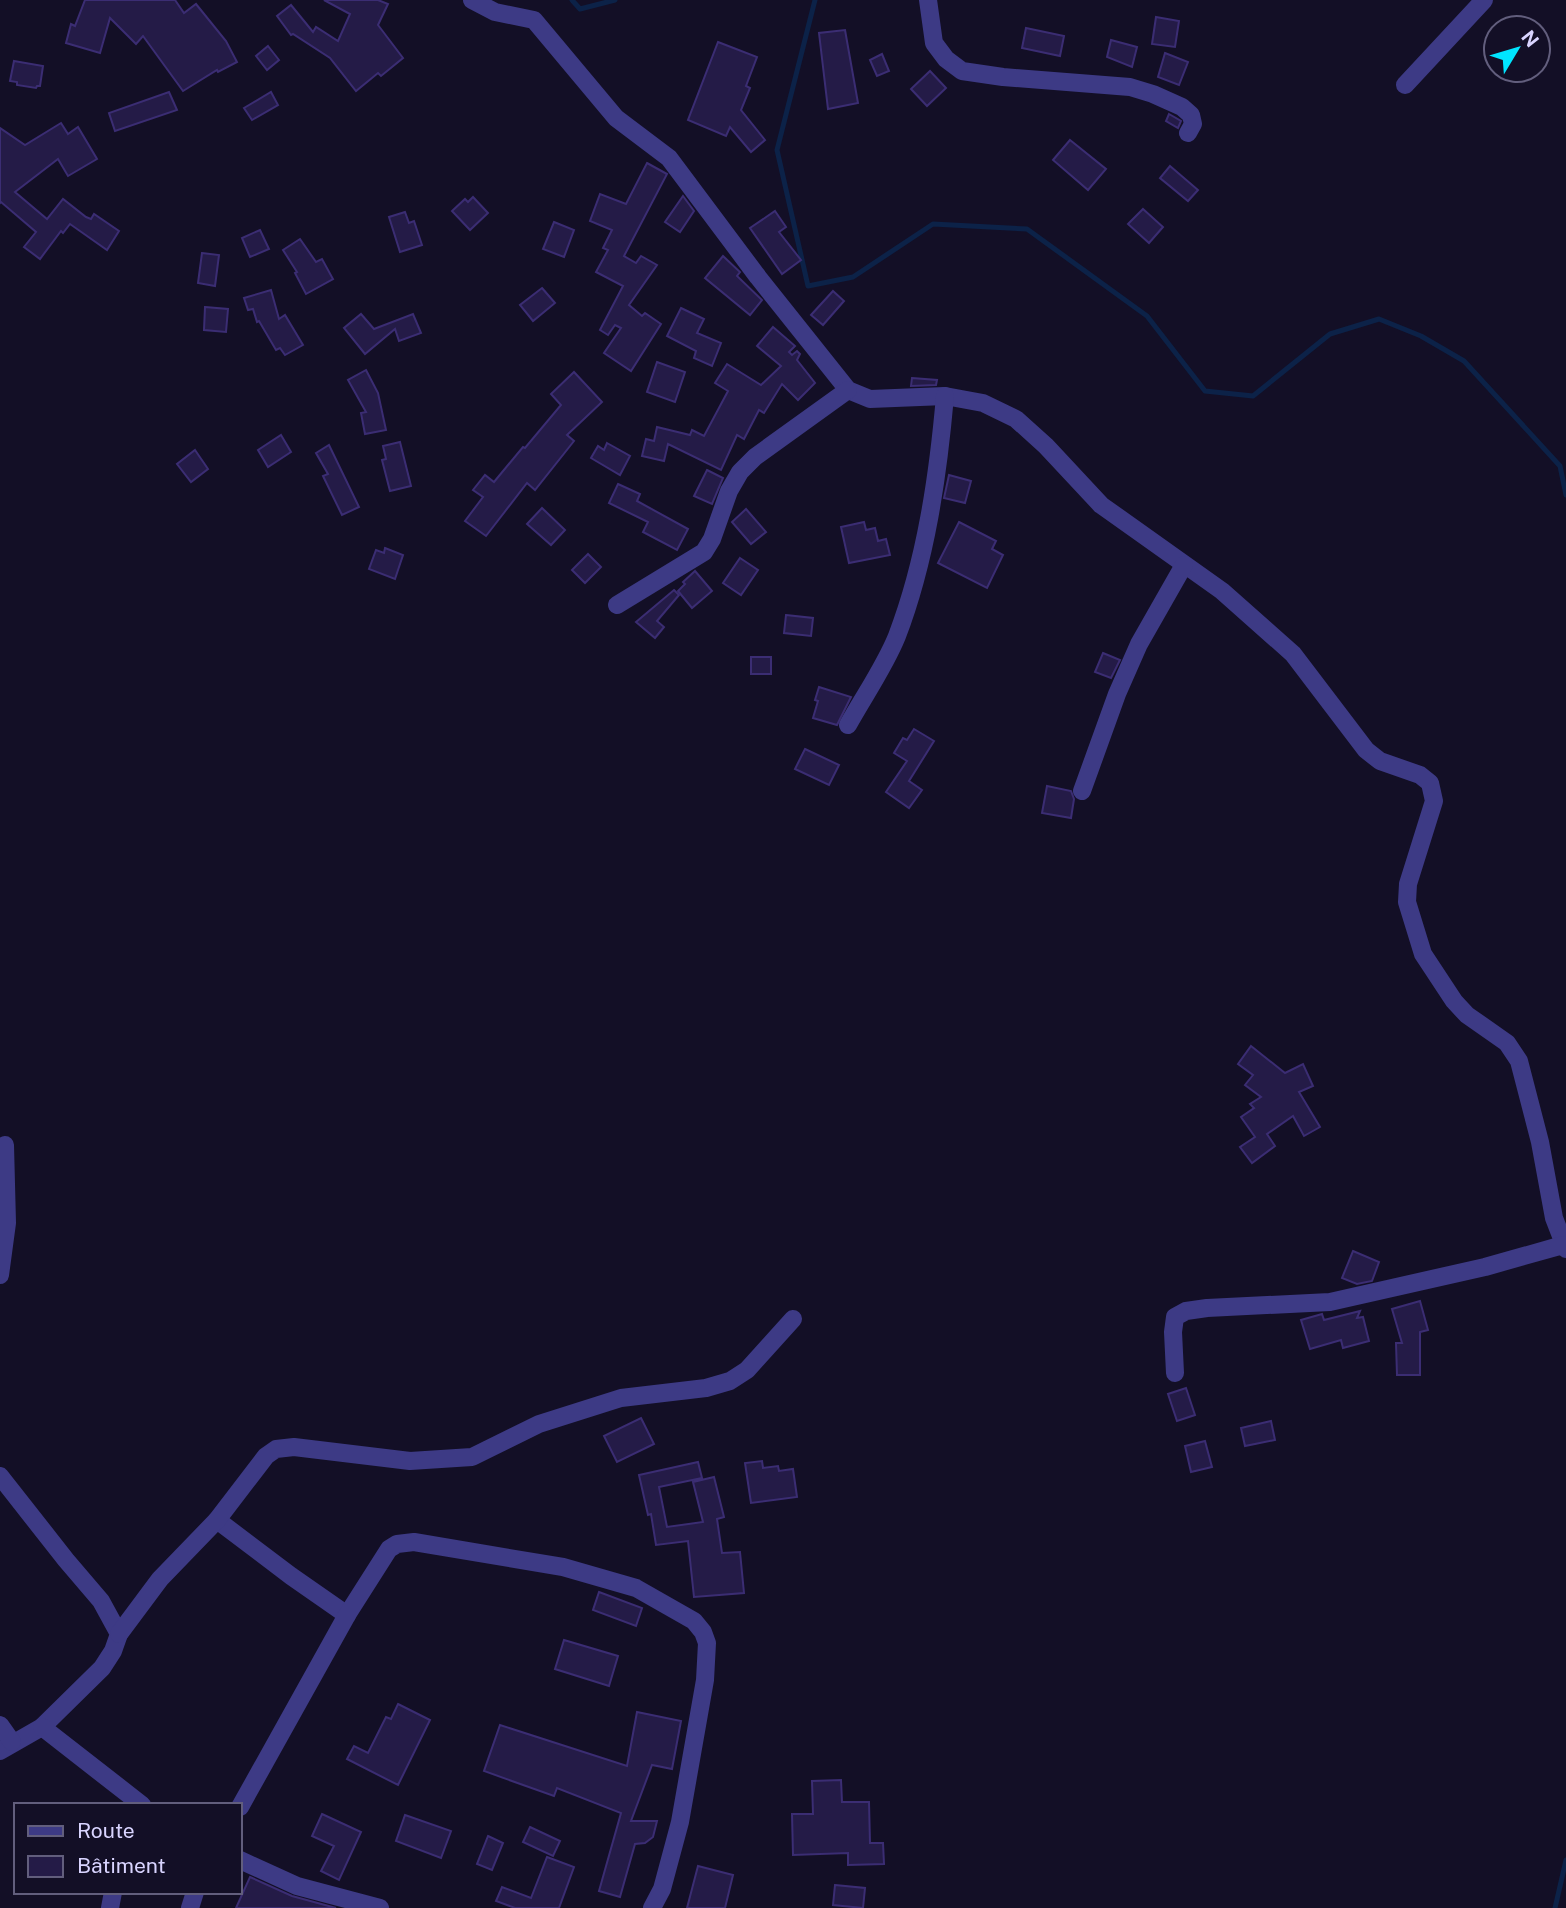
<svg xmlns="http://www.w3.org/2000/svg" width="1566" height="1908" viewBox="0 0 1566 1908" font-family="'Public Sans',sans-serif">
<style>
.lines{fill:none;stroke-linecap:round;stroke-linejoin:round}
.stream{stroke:#0c2248;stroke-width:5}
.building{fill:#241b47;stroke:#3b2d73;stroke-width:2}
.minor{stroke:#3d3a85;stroke-width:18}
</style>
<rect width="100%" height="100%" fill="#130f26"/>
<g class="lines">
<g class="stream">
<polyline points="572,0 580,9 615,0"/>
<polyline points="815,0 777,150 808,286 853,277 933,224 1027,229 1147,316 1205,391 1253,396 1330,334 1379,319 1421,336 1464,361 1560,466 1566,495"/>
<polyline points="1555,1908 1566,1860"/>
</g>
</g>
<g class="building">
<polygon points="85,0 175,0 184,13 196,4 226,41 237,62 218,72 217,70 183,91 143,36 136,44 110,18 100,53 66,43 71,24 75,26"/>
<polygon points="324,0 378,0 388,4 378,25 403,58 381,76 378,73 356,91 330,58 293,34 291,35 277,16 291,5 313,32 316,27 338,41 350,14"/>
<polygon points="1156,17 1179,21 1175,47 1152,44"/>
<polygon points="1026,28 1064,36 1060,56 1022,48"/>
<polygon points="845,30 858,103 828,109 819,33"/>
<polygon points="1111,40 1137,47 1132,67 1107,57"/>
<polygon points="718,42 757,57 746,86 750,88 741,110 765,140 751,152 730,127 726,136 688,120"/>
<polygon points="268,46 279,60 267,70 256,56"/>
<polygon points="1165,53 1188,62 1179,85 1158,77"/>
<polygon points="882,54 889,71 877,76 870,60"/>
<polygon points="14,61 43,66 40,86 37,86 36,88 17,85 17,82 10,81"/>
<polygon points="930,71 946,88 927,106 911,89"/>
<polygon points="169,92 177,110 115,131 109,113"/>
<polygon points="271,92 278,105 252,120 244,108"/>
<polygon points="1169,114 1181,121 1178,128 1166,121"/>
<polygon points="61,123 68,134 78,127 97,159 68,176 58,159 15,192 47,219 63,199 86,217 91,219 94,214 119,231 107,250 70,224 63,233 61,231 40,259 24,247 36,232 1,202 0,203 0,128 25,145"/>
<polygon points="1070,140 1106,169 1088,190 1053,160"/>
<polygon points="647,163 667,174 624,256 636,263 641,256 657,265 629,305 642,316 645,313 661,324 631,371 604,353 621,328 615,325 608,335 600,330 623,286 596,272 608,250 603,248 612,230 590,221 600,194 626,204"/>
<polygon points="1170,166 1198,190 1188,201 1160,178"/>
<polygon points="683,196 694,211 680,232 665,222"/>
<polygon points="473,197 488,213 470,230 452,211 465,199 468,202"/>
<polygon points="1143,209 1163,227 1149,243 1128,224"/>
<polygon points="775,211 786,227 779,232 801,260 782,274 750,228"/>
<polygon points="405,212 409,223 414,221 422,245 400,252 389,217"/>
<polygon points="554,222 574,230 564,257 543,249"/>
<polygon points="260,230 269,249 250,257 242,238"/>
<polygon points="300,239 316,262 322,259 333,279 306,294 295,273 297,272 283,250"/>
<polygon points="202,253 219,255 215,286 198,283"/>
<polygon points="723,256 740,272 737,276 762,300 750,315 705,278"/>
<polygon points="542,288 555,303 533,321 520,305"/>
<polygon points="271,290 279,319 285,315 303,345 285,355 280,348 276,350 259,321 257,322 253,309 248,310 244,298"/>
<polygon points="833,291 844,301 823,325 811,315"/>
<polygon points="205,307 228,309 226,332 204,330"/>
<polygon points="681,308 704,319 697,333 721,343 712,366 694,358 696,351 667,336"/>
<polygon points="361,314 374,329 413,314 421,333 399,341 395,329 365,354 344,328"/>
<polygon points="773,327 795,346 789,352 792,355 797,351 800,354 797,360 815,383 798,400 782,384 764,413 759,410 744,439 737,435 721,470 668,444 664,461 642,456 646,439 654,441 657,427 690,435 692,430 704,436 728,391 715,383 727,364 761,385 781,366 757,346"/>
<polygon points="657,362 685,372 675,402 647,392"/>
<polygon points="366,370 378,393 386,430 365,434 361,413 366,412 348,380"/>
<polygon points="574,372 602,402 567,435 574,441 535,490 527,483 486,536 465,521 483,497 473,490 485,475 494,482 523,447 525,448 561,405 551,394"/>
<polygon points="912,378 937,380 936,385 911,386"/>
<polygon points="281,435 291,452 268,467 258,450"/>
<polygon points="400,442 411,486 390,491 382,460 386,459 383,446"/>
<polygon points="607,443 630,456 620,475 591,458 598,446 604,450"/>
<polygon points="329,445 359,507 342,515 323,476 328,474 316,453"/>
<polygon points="195,450 208,469 191,482 177,464"/>
<polygon points="707,470 723,478 712,504 694,496"/>
<polygon points="949,475 971,481 965,503 944,498"/>
<polygon points="618,484 640,494 637,501 688,529 677,550 643,532 648,522 609,503"/>
<polygon points="542,508 565,530 551,545 527,524"/>
<polygon points="746,509 766,532 751,544 732,522"/>
<polygon points="864,522 866,530 875,528 878,541 886,539 890,555 849,563 841,527"/>
<polygon points="959,522 996,541 992,549 1003,555 987,588 938,563"/>
<polygon points="385,548 403,555 395,579 369,569 376,550 384,553"/>
<polygon points="588,554 601,567 585,583 572,570"/>
<polygon points="740,558 758,570 741,595 723,583"/>
<polygon points="695,571 712,591 692,608 678,591 685,584 683,582"/>
<polygon points="674,590 679,595 657,621 664,627 655,638 636,622"/>
<polygon points="786,615 813,618 811,636 784,633"/>
<polygon points="1103,653 1120,660 1111,678 1095,672"/>
<rect x="751" y="657" width="20" height="17"/>
<polygon points="819,687 851,697 837,725 813,718 818,701 815,700"/>
<polygon points="914,729 934,741 909,781 922,790 909,808 886,792 907,761 894,753 903,738 907,740"/>
<polygon points="805,749 839,765 829,785 795,769"/>
<polygon points="1047,786 1071,791 1074,799 1071,818 1042,813"/>
<polygon points="1251,1046 1285,1073 1303,1064 1313,1086 1299,1092 1320,1127 1304,1136 1293,1116 1267,1134 1275,1146 1252,1163 1240,1147 1255,1137 1241,1117 1254,1108 1250,1104 1261,1097 1245,1085 1253,1075 1238,1064"/>
<polygon points="1353,1251 1379,1262 1372,1281 1357,1284 1342,1278"/>
<polygon points="1420,1301 1428,1330 1420,1332 1420,1375 1397,1375 1396,1343 1402,1343 1392,1309"/>
<polygon points="1360,1311 1357,1318 1363,1317 1369,1341 1343,1348 1341,1340 1310,1349 1301,1320 1322,1314 1324,1320"/>
<polygon points="1186,1388 1195,1415 1177,1421 1168,1394"/>
<polygon points="641,1418 654,1444 617,1462 604,1436"/>
<polygon points="1271,1421 1275,1440 1245,1446 1241,1428"/>
<polygon points="1205,1441 1212,1467 1191,1472 1185,1446"/>
<polygon points="762,1461 763,1468 778,1466 779,1471 793,1469 797,1497 751,1503 745,1463"/>
<polygon points="698,1462 702,1478 659,1487 667,1527 703,1522 693,1482 714,1477 724,1517 717,1519 722,1553 740,1552 744,1593 694,1597 688,1541 656,1545 651,1514 648,1515 639,1475"/>
<polygon points="599,1592 642,1608 636,1626 593,1610"/>
<polygon points="564,1640 618,1656 609,1686 555,1669"/>
<polygon points="398,1704 430,1720 398,1785 347,1759 354,1746 368,1753 386,1717 391,1719"/>
<polygon points="637,1712 681,1721 672,1769 652,1765 631,1821 657,1821 653,1837 645,1843 635,1844 620,1897 599,1891 621,1813 557,1788 554,1796 484,1771 500,1725 627,1766"/>
<polygon points="841,1780 842,1802 869,1802 870,1843 883,1843 884,1864 848,1865 848,1853 793,1855 792,1814 813,1814 812,1781"/>
<polygon points="322,1814 361,1832 339,1880 321,1871 334,1846 312,1836"/>
<polygon points="405,1815 451,1831 441,1858 396,1841"/>
<polygon points="530,1827 560,1841 553,1856 523,1842"/>
<polygon points="488,1836 503,1843 492,1870 477,1864"/>
<polygon points="547,1857 574,1867 559,1908 515,1908 496,1901 502,1887 531,1898"/>
<polygon points="698,1866 733,1875 725,1908 687,1908"/>
<polygon points="250,1877 292,1896 336,1908 236,1908"/>
<polygon points="835,1885 865,1888 863,1908 833,1905"/>
</g>
<g class="lines">
<g class="minor">
<polyline points="472,0 495,12 534,20 616,118 669,158 758,277 848,390 870,399 945,396 983,403 1016,419 1046,446 1101,505 1222,591 1293,654 1366,750 1380,761 1420,775 1430,783 1434,801 1408,884 1407,902 1423,954 1454,1001 1467,1015 1507,1043 1519,1061 1540,1142 1554,1218 1566,1249"/>
<polyline points="928,0 934,43 946,59 962,71 1003,77 1130,87 1153,94 1182,107 1191,115 1193,124 1188,133"/>
<polyline points="1405,85 1484,0"/>
<polyline points="617,605 704,552 712,539 729,491 740,472 755,457 848,390"/>
<path d="M848,725C864,696 885,666 897,636C926,560 938,476 945,396"/>
<polyline points="1082,791 1117,694 1139,644 1184,565"/>
<polyline points="0,1275 7,1223 5,1145"/>
<polyline points="1175,1373 1173,1332 1175,1317 1186,1311 1207,1308 1330,1302 1485,1267 1563,1245"/>
<polyline points="0,1476 66,1560 101,1601 119,1634 113,1651 102,1668 42,1727 0,1751"/>
<polyline points="217,1520 291,1576 347,1615"/>
<polyline points="119,1634 160,1579 217,1520 266,1456 276,1449 294,1447 410,1461 472,1457 539,1424 621,1398 706,1388 730,1381 747,1370 793,1319"/>
<polyline points="0,1725 12,1742"/>
<polyline points="42,1727 142,1805"/>
<polyline points="240,1807 347,1615 389,1549 397,1544 414,1542 563,1567 636,1588 694,1621 703,1632 707,1643 705,1680 680,1822 662,1889 652,1908"/>
<polyline points="240,1860 297,1886 380,1908"/>
<polyline points="110,1908 113,1892"/>
<polyline points="190,1908 195,1892"/>
</g>
</g>
<rect x="14" y="1803" width="228" height="91" fill="#130f26" stroke="#625e7d" stroke-width="2"/>
<rect x="28" y="1826" width="35" height="10" fill="#3d3a85" stroke="#625e7d" stroke-width="2"/>
<text x="77" y="1838" font-size="21" fill="#d9d4ff">Route</text>
<rect x="28" y="1856" width="35" height="21" fill="#241b47" stroke="#625e7d" stroke-width="2"/>
<text x="77" y="1873" font-size="21" fill="#d9d4ff">Bâtiment</text>
<g transform="translate(1517 49) rotate(52)"><circle r="33" fill="#130f26" stroke="#625e7d" stroke-width="2"/>
<path d="M0-5L12 26L0 18L-12 26Z" fill="#00e5ff"/>
<text y="-10" font-size="19" font-weight="bold" text-anchor="middle" fill="#d9d4ff">N</text>
</g>
</svg>
